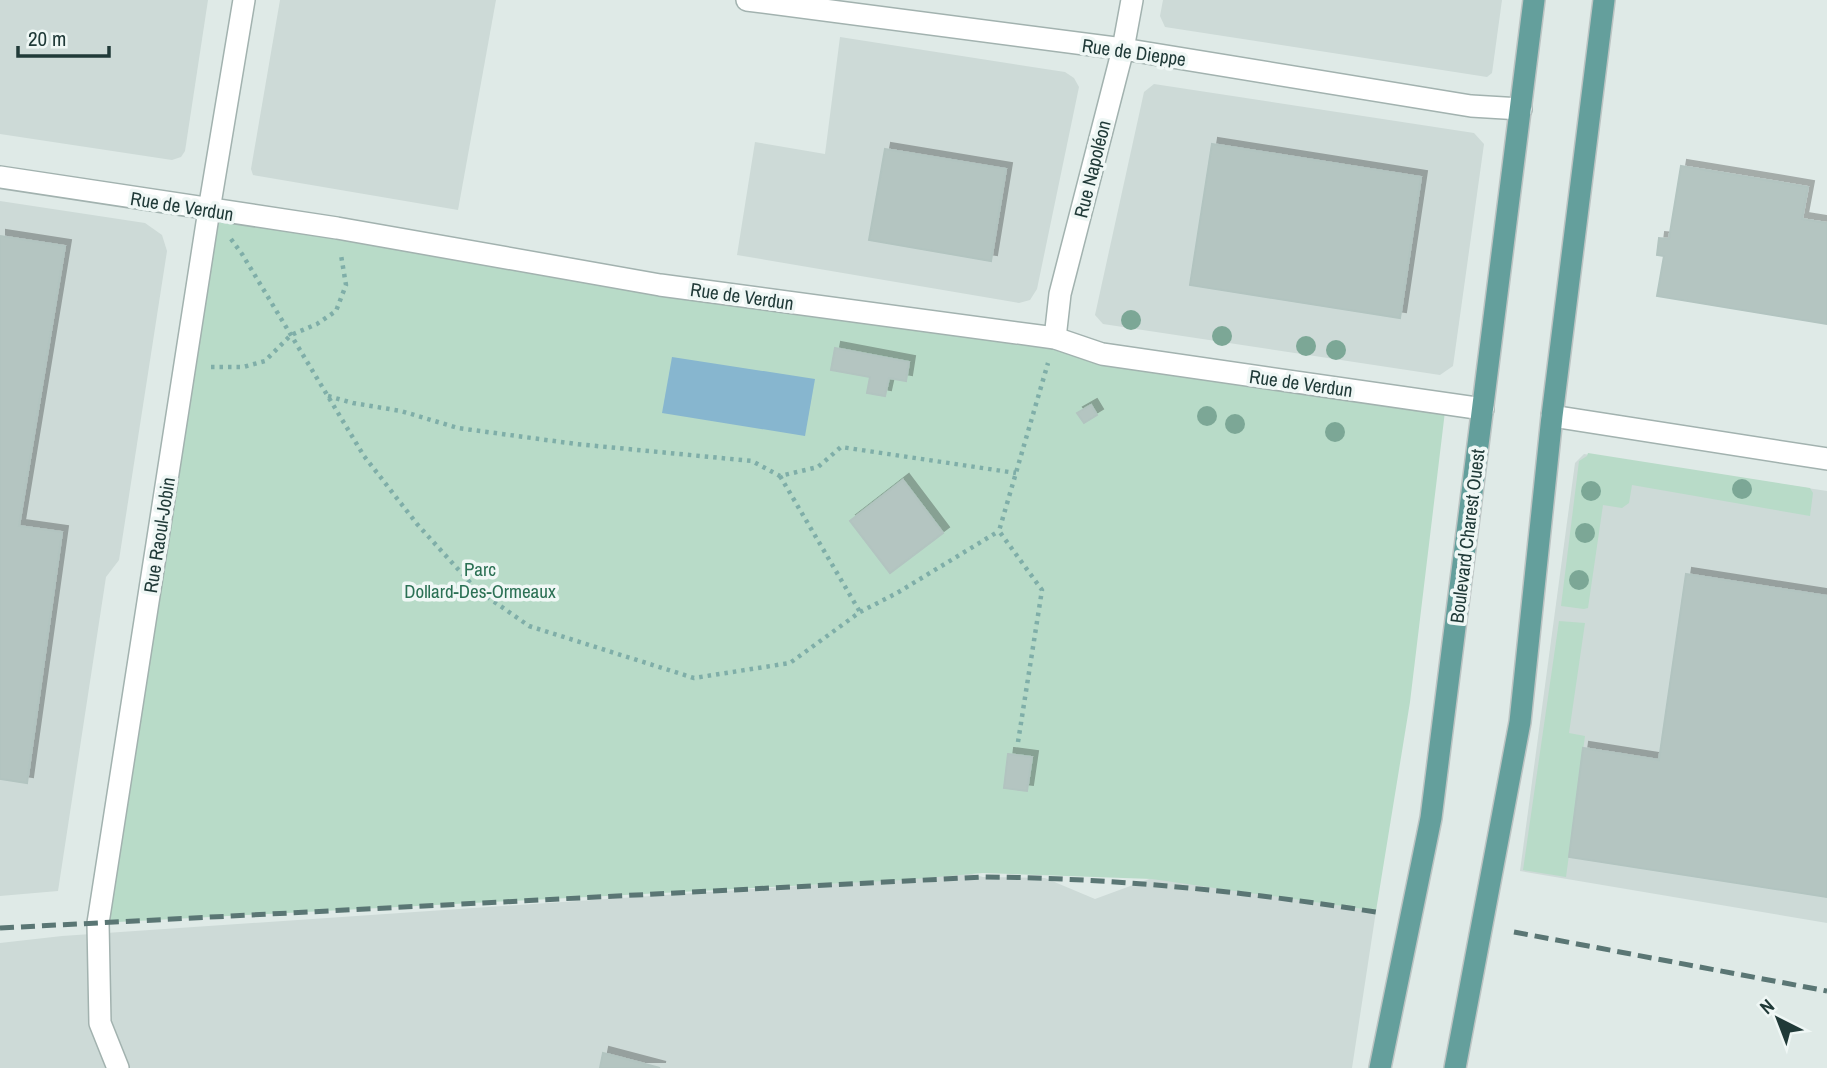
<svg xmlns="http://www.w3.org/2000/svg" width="1827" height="1068" viewBox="0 0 1827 1068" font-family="'Archivo Narrow',sans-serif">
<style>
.built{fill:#cddad7}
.green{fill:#b8dbc8}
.water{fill:#87b6cf}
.building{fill:#b4c5c1;stroke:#b2c4c0;stroke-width:2;filter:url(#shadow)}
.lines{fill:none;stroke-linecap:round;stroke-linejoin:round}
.minor-casing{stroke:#a2b2af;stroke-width:24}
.major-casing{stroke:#bcc4c3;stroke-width:24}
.path{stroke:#7faea8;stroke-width:4.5;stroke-dasharray:3.5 5;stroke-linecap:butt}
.minor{stroke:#fff;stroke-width:21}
.major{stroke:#649f9c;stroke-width:21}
.rail{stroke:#5a7674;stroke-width:5;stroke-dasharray:14 7;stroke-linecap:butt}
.tree{fill:#7ca796}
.labels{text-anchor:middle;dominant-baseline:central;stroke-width:7;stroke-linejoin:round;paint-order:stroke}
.street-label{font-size:19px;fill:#203a38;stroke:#eff7f5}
.park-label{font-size:19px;fill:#2b7054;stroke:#eff7f5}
</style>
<defs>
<filter id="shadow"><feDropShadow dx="6" dy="-6" stdDeviation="0" flood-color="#0004"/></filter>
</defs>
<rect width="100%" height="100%" fill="#dfeae7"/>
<g class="built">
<polygon points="0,0 208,0 185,151 181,157 172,160 0,134"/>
<polygon points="280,0 496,0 458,210 253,175 251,169"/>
<polygon points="1163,0 1502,0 1492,73 1487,77 1165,27 1160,16"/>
<polygon points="840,37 1065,72 1074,78 1079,87 1037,289 1030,300 1019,303 737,255 755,142 825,154"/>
<polygon points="1154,84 1474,133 1484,144 1453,366 1440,375 1103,324 1095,315 1144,92"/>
<polygon points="0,201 145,223 162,235 167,251 119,560 106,577 58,891 0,896"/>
<polygon points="1584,454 1827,491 1827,923 1520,871 1575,463"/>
<polygon points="940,865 983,877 1045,878 1095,899 1152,878 1376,911 1352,1068 0,1068 0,943 62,936 902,879"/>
</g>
<g class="green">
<polygon points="209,210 1446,403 1410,702 1376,911 1152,879 983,873 903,880 99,923"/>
<polygon points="1588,453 1810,488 1813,493 1810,516 1632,485 1629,503 1622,508 1603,505 1588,608 1584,609 1561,606 1579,461 1587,456"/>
<polygon points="1559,621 1585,623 1569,733 1585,736 1566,877 1523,870"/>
</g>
<polygon class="water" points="672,357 815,379 805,436 662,413"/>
<g class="building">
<polygon points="1212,144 1421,177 1400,318 1190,285"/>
<polygon points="885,149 1006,169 991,261 869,240"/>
<polygon points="1681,166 1808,187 1802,219 1827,223 1827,324 1657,296 1664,256 1657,255 1659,238 1669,239"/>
<polygon points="0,236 65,246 19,526 62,532 27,783 0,779"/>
<polygon points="835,348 909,362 906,381 889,378 885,396 867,393 870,377 831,370"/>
<polygon points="1091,405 1097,415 1084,423 1077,413"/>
<polygon points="903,480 943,533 890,573 850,521"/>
<polygon points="1686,574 1827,596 1827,897 1569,857 1583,748 1659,760"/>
<polygon points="1008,754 1032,757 1027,791 1004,788"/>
<polygon points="603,1053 660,1068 600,1068"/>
</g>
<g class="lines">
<defs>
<g id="minor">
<polyline points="747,0 1123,49 1471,106 1521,109"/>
<polyline points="0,177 337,228 660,285 1055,338 1102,354 1483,409"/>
<polyline points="1055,338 1060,294 1123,49 1132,0"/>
<polyline points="1552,416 1827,459"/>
<polyline points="118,1068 100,1023 98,923 209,210 244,0"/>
</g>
<g id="major">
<polyline points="1380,1068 1431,818 1534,0"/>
<polyline points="1455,1068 1520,722 1552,416 1604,0"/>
</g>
</defs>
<use href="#minor" class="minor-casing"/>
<use href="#major" class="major-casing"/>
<g class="path">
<polyline points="231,239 242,254 364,456 417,524 476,589 529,626 694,678 790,663 860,612 897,593 999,531"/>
<polyline points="211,367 243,367 265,361 291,335 317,324 336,311 346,285 341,255"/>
<polyline points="328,396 353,403 401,411 458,428 576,444 752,461 780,476 818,467 841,447 1016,473"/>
<polyline points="780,476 860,612"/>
<polyline points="1018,742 1042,590 999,531 1048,363"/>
</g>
<use href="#minor" class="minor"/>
<use href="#major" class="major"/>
<g class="rail">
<path d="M0,928L983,877C1118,878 1250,892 1382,913"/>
<polyline points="1514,932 1827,991"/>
</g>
</g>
<g class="tree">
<circle cx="1131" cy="320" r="10"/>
<circle cx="1222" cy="336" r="10"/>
<circle cx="1306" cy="346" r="10"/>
<circle cx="1336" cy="350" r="10"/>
<circle cx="1207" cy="416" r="10"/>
<circle cx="1235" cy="424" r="10"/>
<circle cx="1335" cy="432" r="10"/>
<circle cx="1742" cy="489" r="10"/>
<circle cx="1591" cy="491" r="10"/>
<circle cx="1585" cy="533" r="10"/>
<circle cx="1579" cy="580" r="10"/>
</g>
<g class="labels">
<g class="street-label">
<text transform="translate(1134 52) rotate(8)">Rue de Dieppe</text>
<text transform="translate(1092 169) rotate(-76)">Rue Napoléon</text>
<text transform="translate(182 206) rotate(9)">Rue de Verdun</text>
<text transform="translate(742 296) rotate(8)">Rue de Verdun</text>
<text transform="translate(1301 383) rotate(8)">Rue de Verdun</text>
<text transform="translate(159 535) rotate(-81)">Rue Raoul-Jobin</text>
<text transform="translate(1467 536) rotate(-83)">Boulevard Charest Ouest</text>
</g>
<g class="park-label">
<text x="480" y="569">Parc<tspan x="480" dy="22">Dollard-Des-Ormeaux</tspan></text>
</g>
</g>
<g transform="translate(1778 1019) rotate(318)" stroke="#eff7f5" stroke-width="5" paint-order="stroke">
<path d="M0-5L12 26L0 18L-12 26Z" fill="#203a38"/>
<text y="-10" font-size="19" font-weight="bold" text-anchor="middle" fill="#203a38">N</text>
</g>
<path d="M18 46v10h91v-10" fill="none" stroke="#203a38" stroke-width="3.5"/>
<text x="28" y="46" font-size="21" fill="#203a38" stroke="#eff7f5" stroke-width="5" paint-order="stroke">20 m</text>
</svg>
